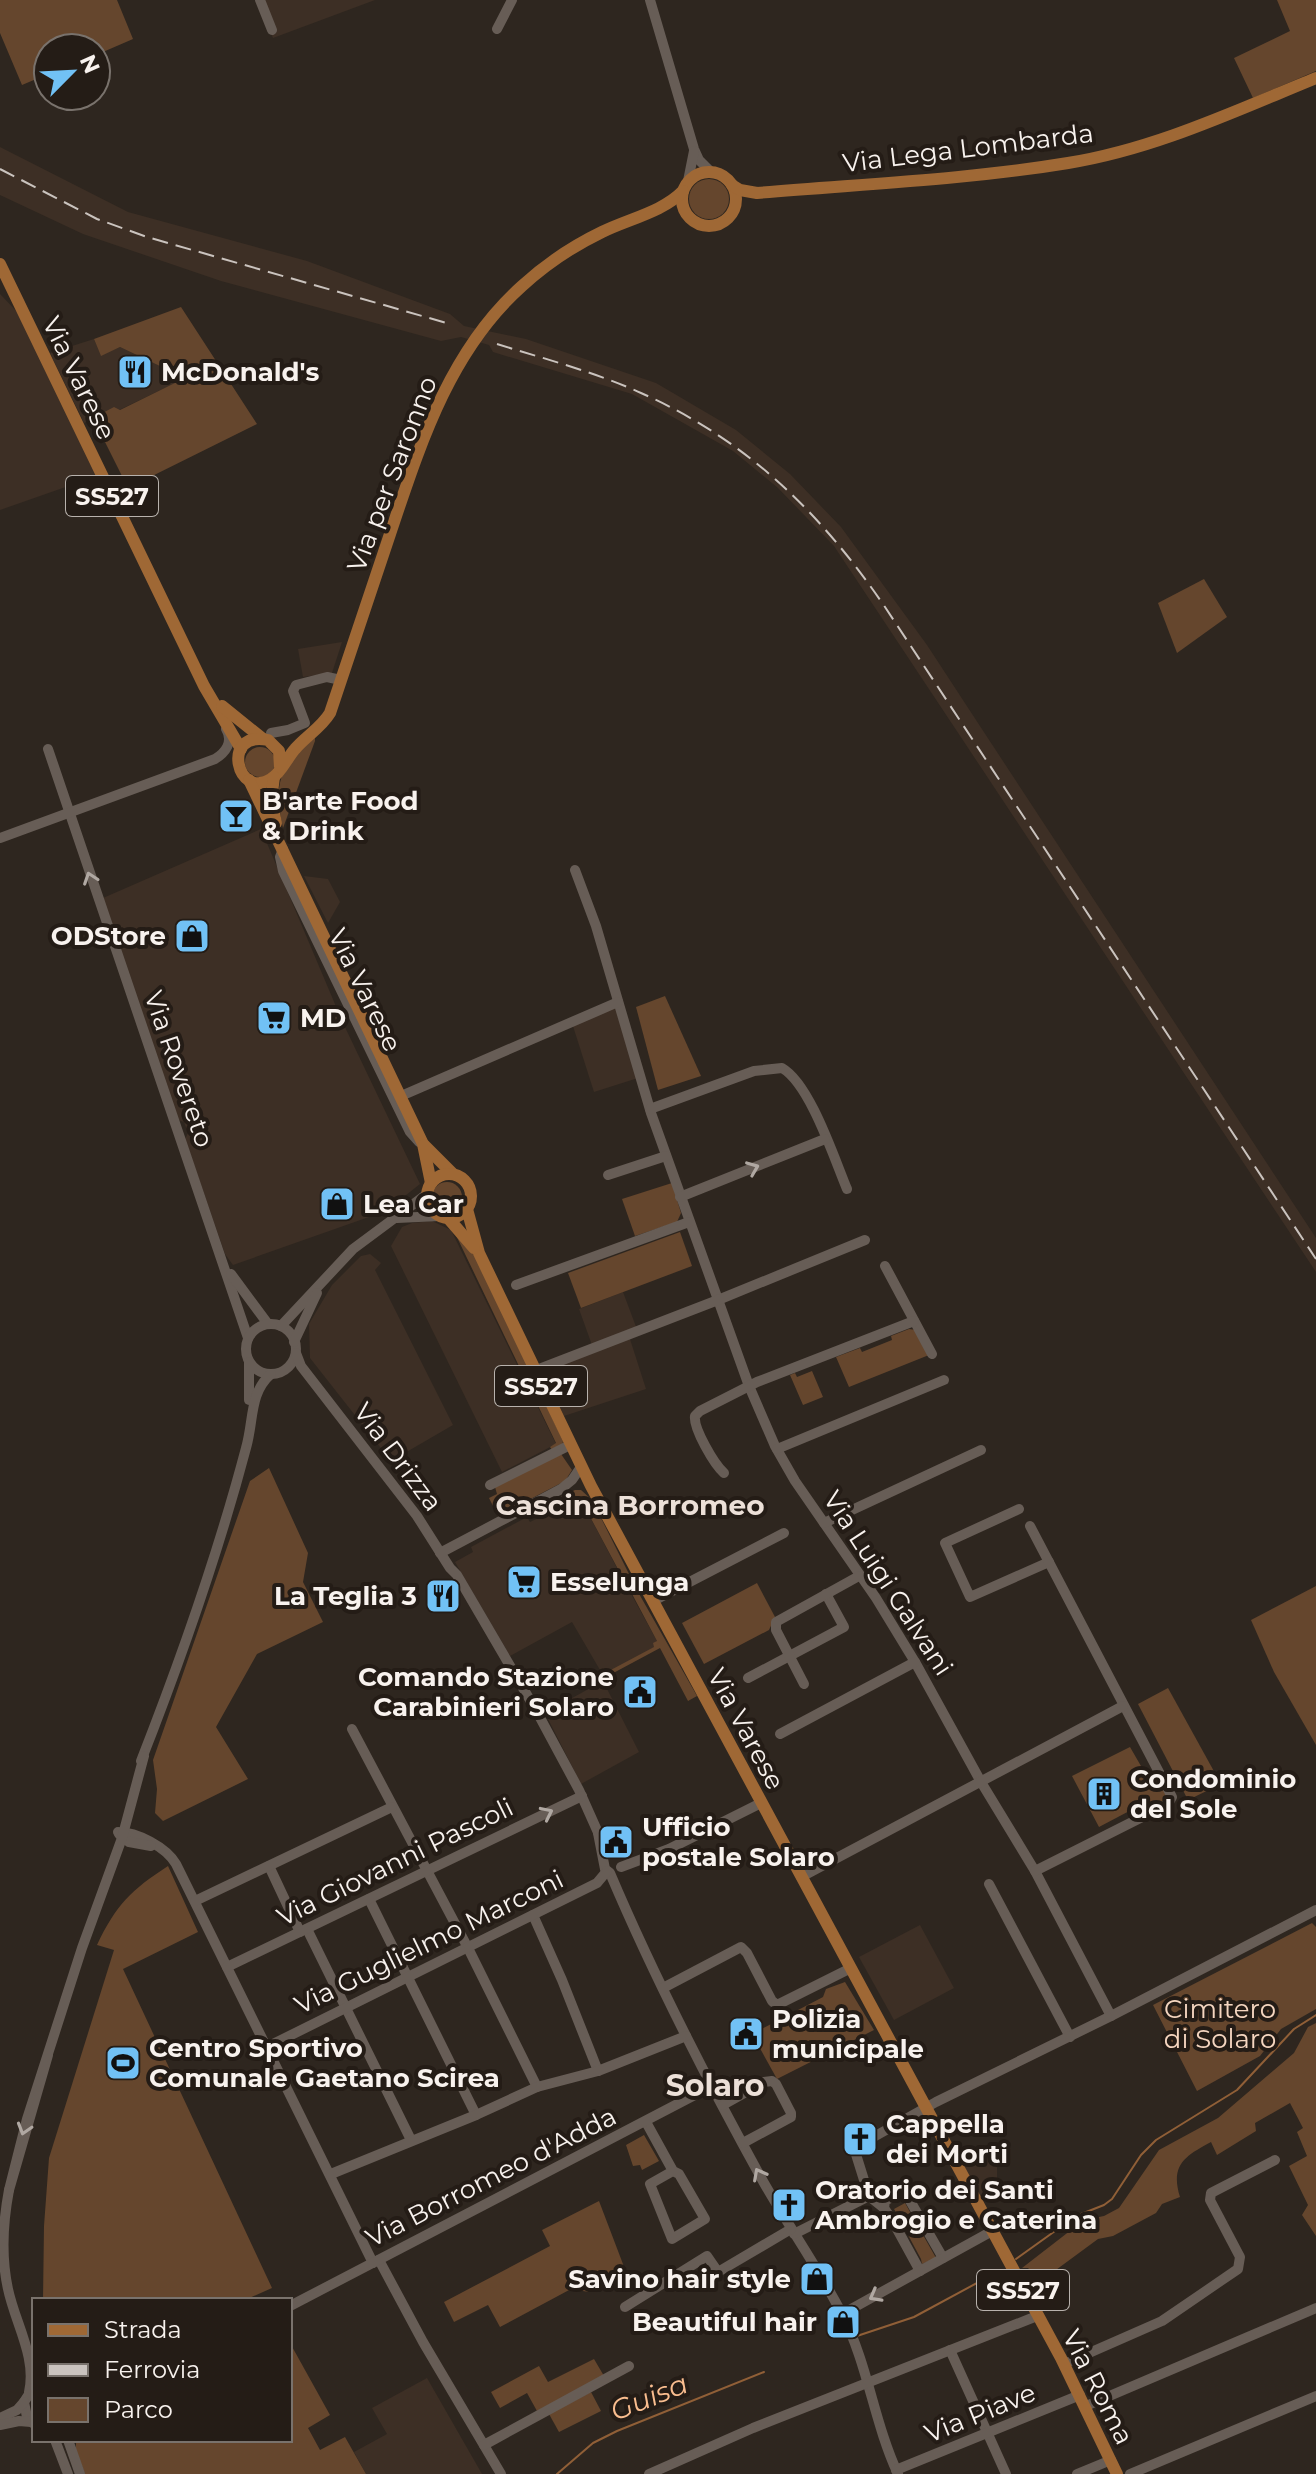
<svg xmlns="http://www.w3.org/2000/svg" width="1316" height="2474" viewBox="0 0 1316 2474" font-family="Montserrat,sans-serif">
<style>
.built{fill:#3d2f25}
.green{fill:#65462d}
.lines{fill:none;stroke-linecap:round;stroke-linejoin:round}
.stream{stroke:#905f37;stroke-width:2}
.minor{stroke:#675d56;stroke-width:10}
.major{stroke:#9f6835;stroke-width:12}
.rail{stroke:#cac3be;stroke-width:2;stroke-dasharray:16 8;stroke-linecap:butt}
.oneway{stroke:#b0a8a2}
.labels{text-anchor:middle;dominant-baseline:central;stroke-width:8;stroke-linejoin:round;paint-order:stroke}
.shield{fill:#241c16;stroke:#b8b2ad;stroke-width:2}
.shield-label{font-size:24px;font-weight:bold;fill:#f8f2ee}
.street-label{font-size:26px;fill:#f8f2ee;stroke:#241c16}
.poi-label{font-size:26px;font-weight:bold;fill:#f8f2ee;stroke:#241c16;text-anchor:start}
.park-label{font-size:26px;fill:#f5d6c0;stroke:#241c16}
.neighbourhood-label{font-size:28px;font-weight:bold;fill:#ece0d8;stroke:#241c16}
.water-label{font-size:28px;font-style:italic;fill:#f9bd8f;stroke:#241c16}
.quarter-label{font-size:30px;font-weight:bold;fill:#ece0d8;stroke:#241c16}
</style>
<rect width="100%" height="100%" fill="#2e261f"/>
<g class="built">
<polygon points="257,0 375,0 273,38"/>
<polygon points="0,147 128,212 307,261 450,314 464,326 526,339 656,383 736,430 790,474 841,527 927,645 976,720 1316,1238 1316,1272 834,546 778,488 733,451 632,394 493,352 489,345 461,337 441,341 221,281 83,234 0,195"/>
<polygon points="0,294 19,314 97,476 0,510"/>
<polygon points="94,339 101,355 120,347 186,378 119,410 114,408 84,423 50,353"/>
<polygon points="342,642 332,673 303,677 298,649"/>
<polygon points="261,829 343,1023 420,1184 386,1211 233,1265 225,1254 185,1139 188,1133 184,1122 178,1120 103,898"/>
<polygon points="304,876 328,879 340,902 328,923"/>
<polygon points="616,1005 638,1078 594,1092 572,1023"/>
<polygon points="432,1221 451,1230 556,1444 502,1472 391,1246 402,1227 412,1223"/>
<polygon points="370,1254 381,1263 375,1270 453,1425 391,1461 310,1358 309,1324 332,1285 361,1256"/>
<polygon points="623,1292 638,1332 629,1336 646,1389 564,1416 540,1367 592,1345 579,1309"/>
<polygon points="571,1494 579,1496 627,1587 623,1589 630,1592 657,1641 655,1647 607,1673 604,1668 600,1670 572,1622 510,1656 455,1562 473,1552 471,1547 527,1517 530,1522 552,1511 550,1506"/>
<polygon points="603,1681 639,1752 581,1784 545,1713"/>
<polygon points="920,1925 954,1988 894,2020 859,1957"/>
<polygon points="979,2146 997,2160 997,2185 980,2196 959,2157"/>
<polygon points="427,2378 482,2474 366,2474 354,2452 387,2434 372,2408"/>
</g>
<g class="green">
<polygon points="0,0 117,0 133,39 96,55 96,48 48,48 48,74 22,85 0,33"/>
<polygon points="1277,0 1316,0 1316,71 1253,98 1234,58 1290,31"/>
<circle cx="709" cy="199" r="20"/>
<polygon points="181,307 257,424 128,488 93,418 114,407 120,410 185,378 120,347 101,356 94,339"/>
<polygon points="1204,579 1227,617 1177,653 1158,603"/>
<path d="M315,738V741L283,828C273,784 279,765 315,738Z"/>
<circle cx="260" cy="762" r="15"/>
<polygon points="665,996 701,1076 658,1090 636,1007"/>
<circle cx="447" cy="1197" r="15"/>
<polygon points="672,1183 681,1213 677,1222 635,1236 622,1199"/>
<polygon points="453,1229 465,1239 479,1264 563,1441 562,1447 552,1450 550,1447 556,1443"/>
<polygon points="680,1232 692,1266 581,1308 568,1273"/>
<polygon points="909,1329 916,1330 929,1355 849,1387 836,1357 860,1348 862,1352 892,1340 891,1336"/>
<polygon points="812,1371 823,1397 803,1405 790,1375 795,1373 797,1377"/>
<polygon points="561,1454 572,1470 565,1481 498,1516 489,1498 497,1494 495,1487"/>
<polygon points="269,1468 308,1553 303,1582 323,1622 257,1654 216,1727 248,1779 163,1821 155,1813 157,1789 153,1760 250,1481"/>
<polygon points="575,1490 581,1490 592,1500 638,1592 697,1696 688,1701 660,1648 604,1678 600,1670 604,1668 607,1672 654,1647 653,1643 657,1641 631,1592 625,1594 623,1589 627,1586 579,1496 574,1499 571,1494 550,1506 552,1510 547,1513 543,1506"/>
<polygon points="757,1583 775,1617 769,1630 704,1664 682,1623"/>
<polygon points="1316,1586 1316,1745 1274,1672 1251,1620"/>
<polygon points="1168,1688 1221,1784 1188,1800 1138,1704"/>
<polygon points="1130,1747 1145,1773 1155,1772 1168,1795 1167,1800 1142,1813 1135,1808 1099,1827 1072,1776"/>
<path d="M168,1866L198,1932L123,1969L272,2288L245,2300H43L44,2226L49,2158L114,1950L97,1945C116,1905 131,1890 168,1866Z"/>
<polygon points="1312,1923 1316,1927 1316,2009 1281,2029 1260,2056 1197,2091 1153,2005"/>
<polygon points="845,1982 874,2030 777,2079 752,2034 823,1997 826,1989"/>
<path d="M1316,2023V2236L1302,2215L1308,2205L1289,2166L1307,2156L1297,2132L1303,2128L1290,2103L1255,2123L1256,2131L1217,2155L1211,2142C1185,2156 1170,2165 1180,2197L1162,2204L1156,2213L1113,2236L1098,2239L1045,2278H1038L1028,2268H1022L1084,2220L1104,2216L1119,2208L1159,2150L1218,2118L1294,2053L1308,2027Z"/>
<polygon points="644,2135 659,2161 642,2170 640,2165 633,2166 626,2145"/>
<polygon points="599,2201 626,2272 589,2292 571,2289 500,2327 488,2305 454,2322 444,2302 550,2246 542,2230"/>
<polygon points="905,2203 936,2258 922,2264 921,2259 894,2209"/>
<polygon points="290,2343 330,2415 308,2428 320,2450 345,2437 366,2474 85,2474 76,2450 76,2440 290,2440"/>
<polygon points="594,2359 604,2376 537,2411 527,2393 500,2408 491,2392 539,2366 548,2382"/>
<polygon points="591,2392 601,2411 559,2432 549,2414"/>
</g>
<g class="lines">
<g class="stream">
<polyline points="1016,2259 1076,2216 1104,2205 1112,2199 1141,2155 1156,2140 1237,2090 1294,2029 1316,2015"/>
<polyline points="857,2336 914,2317 1001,2270"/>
<polyline points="557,2474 593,2443 617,2431 764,2372"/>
</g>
<g class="minor">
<polyline points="260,0 272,30"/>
<polyline points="650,0 694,149 699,160 710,171"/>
<polyline points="497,29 512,0"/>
<polyline points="688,181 694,151"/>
<polyline points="271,733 288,730 305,723 293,691 296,685 327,677 341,680"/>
<polyline points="48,749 248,1338"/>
<path d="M0,838L215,759C225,753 234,742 226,729"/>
<polyline points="283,849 280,857 283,871 410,1132 419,1142"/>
<polyline points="575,870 596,926 651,1113 749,1386 775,1446 795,1481 876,1598 915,1662 981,1782 1035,1871 1111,2016"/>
<polyline points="401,1096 618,1002"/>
<path d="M650,1109L754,1071L782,1068C810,1084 834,1158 847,1189"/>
<polyline points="608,1175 666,1156"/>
<polyline points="680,1197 825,1139"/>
<polyline points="397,1218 440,1216"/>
<polyline points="885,1266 932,1354"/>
<polyline points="231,1274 268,1324"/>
<polyline points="516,1285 689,1222"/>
<circle cx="271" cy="1349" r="25"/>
<polyline points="281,1326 353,1249 427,1194"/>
<polyline points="294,1342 317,1293"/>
<polyline points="296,1353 301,1366 417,1516 450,1568 457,1575 537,1712 579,1790 600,1837"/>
<polyline points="534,1371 718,1300 865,1240"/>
<polyline points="249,1400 249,1362"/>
<polyline points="777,1449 944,1380"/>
<path d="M724,1473C714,1464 693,1428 695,1416L700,1411L757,1382L914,1321"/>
<polyline points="490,1485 570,1445"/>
<polyline points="1019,1509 945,1543 970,1597 1049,1562"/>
<polyline points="824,1523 981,1450"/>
<polyline points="1030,1526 1172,1797 1168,1804 1035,1871"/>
<polyline points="440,1553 561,1489 572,1480 581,1467"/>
<polyline points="653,1601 784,1533"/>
<polyline points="748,1678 844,1627 826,1594"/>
<polyline points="804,1684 776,1630 776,1622 859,1576"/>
<polyline points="352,1729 468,1948 537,2087"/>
<polyline points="780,1734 915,1662"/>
<path d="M141,1761C181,1659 218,1554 246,1448C254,1421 249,1393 271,1374"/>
<path d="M118,1832C137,1832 166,1847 176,1864L373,2263"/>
<path d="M598,1833L605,1869L610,1873C655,1979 708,2082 764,2183C789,2227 819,2269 842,2314C868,2364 874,2423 898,2474"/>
<polyline points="119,1834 129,1842 151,1846"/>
<polyline points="269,1866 300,1932"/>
<polyline points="621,1867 669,1849 761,1803"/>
<polyline points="801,1877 1123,1706"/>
<polyline points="989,1884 1070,2037"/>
<polyline points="369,1899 476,2115"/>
<polyline points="195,1901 392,1807"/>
<polyline points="533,1915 562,1980 598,2071"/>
<polyline points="307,1929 411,2140"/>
<polyline points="227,1967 582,1796"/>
<polyline points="663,1988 741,1947 747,1953 772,2001 777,2005 851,1968"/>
<polyline points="267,2047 597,1883 607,1871"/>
<polyline points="48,2055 9,2190 27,2119 82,1948 122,1838 144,1756"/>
<polyline points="723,2105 764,2082 772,2081 776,2084 791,2113 791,2117 743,2143"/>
<polyline points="646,2122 673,2171 679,2174 705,2219 672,2239 650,2184 673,2171"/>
<polyline points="331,2174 476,2115 537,2087 598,2071 686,2036"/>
<path d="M9,2190C3,2222 1,2257 8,2289C15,2323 37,2357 29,2392"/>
<polyline points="869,2196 884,2208 891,2218 920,2271"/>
<polyline points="884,2208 885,2201 901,2192 905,2192 943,2258"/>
<polyline points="794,2234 869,2196 854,2148 936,2102 1111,2016 1316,1910"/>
<polyline points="379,2260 423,2342 501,2474"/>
<polyline points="290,2306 712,2086"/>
<polyline points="625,2307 707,2256 718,2272 791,2229"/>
<polyline points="842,2314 992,2231"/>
<polyline points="950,2350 1006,2474"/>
<polyline points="1064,2364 1162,2321 1238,2269 1240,2257 1210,2200 1211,2193 1275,2160"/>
<polyline points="33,2388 24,2402 27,2417 34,2424"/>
<polyline points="1086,2406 1316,2308"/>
<polyline points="0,2418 17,2410 24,2402"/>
<polyline points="0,2425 19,2421 31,2422"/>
<polyline points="55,2440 68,2474"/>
<polyline points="68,2440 80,2474"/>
<polyline points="484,2445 629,2366"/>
<polyline points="896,2470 1080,2395"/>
<polyline points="649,2474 753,2428 1037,2316"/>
<polyline points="1077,2474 1111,2460"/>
<polyline points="1130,2474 1316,2396"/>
</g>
<g class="major">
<circle cx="709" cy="199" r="27"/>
<path d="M732,185L740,190L757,193C860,184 965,180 1068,163C1155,149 1235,111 1316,78"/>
<polyline points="0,264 204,686 241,749"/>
<polyline points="222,706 263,739"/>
<path d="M280,767L279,751L268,740C220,730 237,801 271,779C281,773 287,758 295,749C306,736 321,728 330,713C350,653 370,594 390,534C420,445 449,351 522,286C546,264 573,246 602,232C628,219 663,212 683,191"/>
<polyline points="274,777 271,800 276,823"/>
<polyline points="249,780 423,1144 431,1183"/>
<polyline points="424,1145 453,1174"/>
<circle cx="449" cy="1196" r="22"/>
<polyline points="467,1209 479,1253 591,1486 1061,2358 1117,2474"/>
<polyline points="448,1218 474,1248"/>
</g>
<g class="rail">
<polyline points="0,169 97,219 147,237 450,324"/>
<path d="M497,344C545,359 595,372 641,393C747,440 820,512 885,607L1316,1259"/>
</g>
</g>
<defs><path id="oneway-chevron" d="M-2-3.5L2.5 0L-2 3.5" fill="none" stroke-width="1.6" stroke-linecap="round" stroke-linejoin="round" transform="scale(2)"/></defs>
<g class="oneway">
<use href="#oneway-chevron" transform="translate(90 878) rotate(-109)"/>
<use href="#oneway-chevron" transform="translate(753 1168) rotate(-22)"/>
<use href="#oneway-chevron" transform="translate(547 1813) rotate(-26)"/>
<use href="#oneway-chevron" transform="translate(24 2129) rotate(107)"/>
<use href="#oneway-chevron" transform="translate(759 2174) rotate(-118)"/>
<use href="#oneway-chevron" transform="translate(875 2296) rotate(151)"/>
</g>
<defs>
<symbol id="restaurant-square" viewBox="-11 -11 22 22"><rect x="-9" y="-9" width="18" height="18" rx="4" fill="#71c1f5" stroke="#241c16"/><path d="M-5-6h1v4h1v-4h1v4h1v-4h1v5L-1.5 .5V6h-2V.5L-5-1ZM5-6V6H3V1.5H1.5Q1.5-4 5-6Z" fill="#111"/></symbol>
<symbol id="bar-square" viewBox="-11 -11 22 22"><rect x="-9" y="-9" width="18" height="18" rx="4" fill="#71c1f5" stroke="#241c16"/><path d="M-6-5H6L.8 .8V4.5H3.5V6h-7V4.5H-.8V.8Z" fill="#111"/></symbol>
<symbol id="shop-square" viewBox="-11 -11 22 22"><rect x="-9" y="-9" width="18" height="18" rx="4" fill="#71c1f5" stroke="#241c16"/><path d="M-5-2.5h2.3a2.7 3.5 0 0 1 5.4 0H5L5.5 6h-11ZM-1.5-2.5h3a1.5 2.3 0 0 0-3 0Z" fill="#111"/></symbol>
<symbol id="supermarket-square" viewBox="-11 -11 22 22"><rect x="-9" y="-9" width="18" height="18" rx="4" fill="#71c1f5" stroke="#241c16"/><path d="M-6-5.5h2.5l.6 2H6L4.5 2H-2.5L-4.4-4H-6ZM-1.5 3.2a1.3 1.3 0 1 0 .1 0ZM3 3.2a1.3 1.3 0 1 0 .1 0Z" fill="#111"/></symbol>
<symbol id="civic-square" viewBox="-11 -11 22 22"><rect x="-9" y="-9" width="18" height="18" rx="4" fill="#71c1f5" stroke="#241c16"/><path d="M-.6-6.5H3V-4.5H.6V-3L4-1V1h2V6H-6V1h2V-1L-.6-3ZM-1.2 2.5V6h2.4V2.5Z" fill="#111"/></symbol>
<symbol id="building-square" viewBox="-11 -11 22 22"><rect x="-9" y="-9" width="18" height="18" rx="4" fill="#71c1f5" stroke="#241c16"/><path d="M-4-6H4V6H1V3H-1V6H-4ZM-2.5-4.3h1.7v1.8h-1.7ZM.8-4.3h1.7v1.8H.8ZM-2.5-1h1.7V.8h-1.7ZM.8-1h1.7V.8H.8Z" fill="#111"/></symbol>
<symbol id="stadium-square" viewBox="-11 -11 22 22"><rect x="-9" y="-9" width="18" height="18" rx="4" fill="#71c1f5" stroke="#241c16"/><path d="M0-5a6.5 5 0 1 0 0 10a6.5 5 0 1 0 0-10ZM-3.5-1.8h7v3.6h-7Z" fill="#111"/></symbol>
<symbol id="church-square" viewBox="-11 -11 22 22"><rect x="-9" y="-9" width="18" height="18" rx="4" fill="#71c1f5" stroke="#241c16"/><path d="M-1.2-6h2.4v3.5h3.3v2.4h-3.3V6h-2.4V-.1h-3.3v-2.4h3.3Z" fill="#111"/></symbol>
</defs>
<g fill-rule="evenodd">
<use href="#restaurant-square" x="115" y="352" width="40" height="40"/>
<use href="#bar-square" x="216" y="796" width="40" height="40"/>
<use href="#shop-square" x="172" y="916" width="40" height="40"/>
<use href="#supermarket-square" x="254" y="998" width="40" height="40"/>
<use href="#shop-square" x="317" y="1184" width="40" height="40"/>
<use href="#supermarket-square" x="504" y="1562" width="40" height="40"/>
<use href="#restaurant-square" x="423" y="1576" width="40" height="40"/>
<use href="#civic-square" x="620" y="1672" width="40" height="40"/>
<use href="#building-square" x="1084" y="1774" width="40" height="40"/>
<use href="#civic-square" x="596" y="1822" width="40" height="40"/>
<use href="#civic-square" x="726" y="2014" width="40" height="40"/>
<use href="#stadium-square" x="103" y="2043" width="40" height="40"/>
<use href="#church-square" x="840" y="2119" width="40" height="40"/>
<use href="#church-square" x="769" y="2185" width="40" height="40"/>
<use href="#shop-square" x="797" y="2259" width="40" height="40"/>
<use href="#shop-square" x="823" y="2302" width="40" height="40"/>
</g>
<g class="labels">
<g class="shield">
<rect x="66" y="476" width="92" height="40" rx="6"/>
<rect x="495" y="1366" width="92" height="40" rx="6"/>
<rect x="977" y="2270" width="92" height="40" rx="6"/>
</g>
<g class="shield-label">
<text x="112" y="496">SS527</text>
<text x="541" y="1386">SS527</text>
<text x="1023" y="2290">SS527</text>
</g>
<g class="street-label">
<text transform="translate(968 148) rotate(-7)">Via Lega Lombarda</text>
<text transform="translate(79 378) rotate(64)">Via Varese</text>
<text transform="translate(392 474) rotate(-69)">Via per Saronno</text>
<text transform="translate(365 990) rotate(64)">Via Varese</text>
<text transform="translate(179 1069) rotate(71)">Via Rovereto</text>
<text transform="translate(398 1457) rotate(53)">Via Drizza</text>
<text transform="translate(888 1583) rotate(57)">Via Luigi Galvani</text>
<text transform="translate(746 1729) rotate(62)">Via Varese</text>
<text transform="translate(395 1862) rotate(-26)">Via Giovanni Pascoli</text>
<text transform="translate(429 1942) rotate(-26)">Via Guglielmo Marconi</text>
<text transform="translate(491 2177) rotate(-27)">Via Borromeo d'Adda</text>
<text transform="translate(1098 2387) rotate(63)">Via Roma</text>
<text transform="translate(980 2413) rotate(-22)">Via Piave</text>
</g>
<g class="poi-label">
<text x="161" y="372">McDonald's</text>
<text x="262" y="801">B'arte Food<tspan x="262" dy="30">&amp; Drink</tspan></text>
<text x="166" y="936" text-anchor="end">ODStore</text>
<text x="300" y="1018">MD</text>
<text x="363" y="1204">Lea Car</text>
<text x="550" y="1582">Esselunga</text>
<text x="417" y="1596" text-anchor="end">La Teglia 3</text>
<text x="614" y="1677" text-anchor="end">Comando Stazione<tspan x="614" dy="30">Carabinieri Solaro</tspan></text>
<text x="1130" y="1779">Condominio<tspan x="1130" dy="30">del Sole</tspan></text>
<text x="642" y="1827">Ufficio<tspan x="642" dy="30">postale Solaro</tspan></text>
<text x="772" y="2019">Polizia<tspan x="772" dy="30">municipale</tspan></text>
<text x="149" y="2048">Centro Sportivo<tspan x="149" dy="30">Comunale Gaetano Scirea</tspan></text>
<text x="886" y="2124">Cappella<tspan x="886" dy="30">dei Morti</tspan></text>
<text x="815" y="2190">Oratorio dei Santi<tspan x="815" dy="30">Ambrogio e Caterina</tspan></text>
<text x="791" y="2279" text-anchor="end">Savino hair style</text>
<text x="817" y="2322" text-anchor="end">Beautiful hair</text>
</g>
<g class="park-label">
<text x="1220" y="2009">Cimitero<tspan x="1220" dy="30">di Solaro</tspan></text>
</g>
<g class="neighbourhood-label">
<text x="630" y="1505">Cascina Borromeo</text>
</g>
<g class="water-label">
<text transform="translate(649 2397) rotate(-22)">Guisa</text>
</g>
<g class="quarter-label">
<text x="715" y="2085">Solaro</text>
</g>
</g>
<rect x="32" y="2298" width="260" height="144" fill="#241c16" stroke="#79726c" stroke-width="2"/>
<rect x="48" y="2324" width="40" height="12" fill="#9f6835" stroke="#79726c" stroke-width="2"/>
<text x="104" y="2338" font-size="24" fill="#f8f2ee">Strada</text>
<rect x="48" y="2364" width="40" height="12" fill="#cac3be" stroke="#79726c" stroke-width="2"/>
<text x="104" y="2378" font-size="24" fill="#f8f2ee">Ferrovia</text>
<rect x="48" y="2398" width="40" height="24" fill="#65462d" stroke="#79726c" stroke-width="2"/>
<text x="104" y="2418" font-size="24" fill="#f8f2ee">Parco</text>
<g transform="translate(72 72) rotate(66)"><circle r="38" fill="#241c16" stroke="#79726c" stroke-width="2"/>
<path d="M0-6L14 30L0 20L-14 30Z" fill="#71c1f5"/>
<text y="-12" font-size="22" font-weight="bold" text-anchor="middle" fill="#f8f2ee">N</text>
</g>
</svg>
